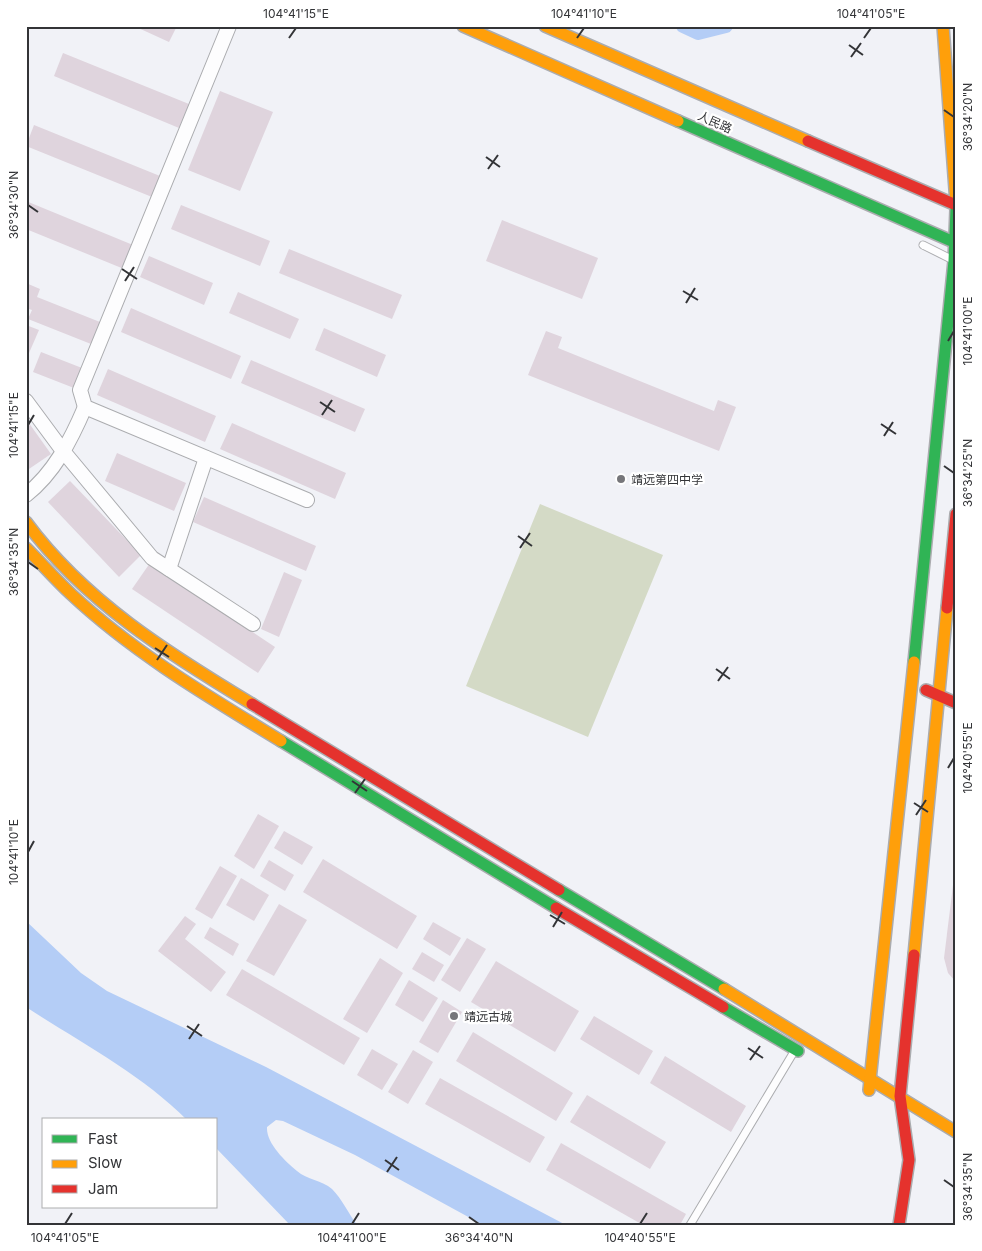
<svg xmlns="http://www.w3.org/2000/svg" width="982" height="1251" viewBox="0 0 982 1251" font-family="Inter,'Noto Sans SC',sans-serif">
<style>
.green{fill:#d4dac6}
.water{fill:#b4cdf6}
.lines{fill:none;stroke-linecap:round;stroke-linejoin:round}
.canal{stroke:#b4cdf6;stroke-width:14}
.building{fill:#dfd4dd}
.lane-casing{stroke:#abacaf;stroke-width:9}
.street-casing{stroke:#abacaf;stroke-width:16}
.fast-casing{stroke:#abacaf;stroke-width:14}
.slow-casing{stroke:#abacaf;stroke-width:14}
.jam-casing{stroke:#abacaf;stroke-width:14}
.lane{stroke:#fdfdfe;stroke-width:7}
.street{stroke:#fdfdfe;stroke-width:14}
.fast{stroke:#30b455;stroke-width:11}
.slow{stroke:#ff9f0a;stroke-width:11}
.jam{stroke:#e5322d;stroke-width:11}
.ticks{fill:none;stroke:#333437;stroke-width:2}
.poi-dot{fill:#76767a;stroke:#fff;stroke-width:2}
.labels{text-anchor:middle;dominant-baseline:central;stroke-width:4.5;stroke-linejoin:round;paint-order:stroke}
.street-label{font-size:12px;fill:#333437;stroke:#fff}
.poi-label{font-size:12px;fill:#333437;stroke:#fff;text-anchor:start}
.neatline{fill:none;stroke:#333437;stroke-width:2}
.ticks-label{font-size:12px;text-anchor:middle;fill:#333437}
</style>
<rect width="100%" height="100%" fill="#f1f2f7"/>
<polygon class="green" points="540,504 663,555 588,737 466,686"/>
<path class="water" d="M26,921L81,973L107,991L266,1067L566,1225H483L355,1155L283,1121L276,1120L267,1127C266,1143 285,1161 297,1171C307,1180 322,1180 332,1189C342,1199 349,1214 357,1225H290L216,1148V1120H187C140,1073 81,1043 26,1007Z"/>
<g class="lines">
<polyline class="canal" points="683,26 698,33 726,26"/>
</g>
<g class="building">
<polygon points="134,26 177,26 169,42"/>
<polygon points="63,53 189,104 179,128 54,76"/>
<polygon points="220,91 273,112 240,191 188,170"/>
<polygon points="34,125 160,176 152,197 26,146"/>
<polygon points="26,201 133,245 124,269 26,229"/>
<polygon points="181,205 270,241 260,266 171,229"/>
<polygon points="502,220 598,258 582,299 486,261"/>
<polygon points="289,249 402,295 392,319 279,273"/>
<polygon points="149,256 213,283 204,305 140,277"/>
<polygon points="26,283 40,289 37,297 100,322 91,344 28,319 32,310 26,308"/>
<polygon points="238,292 299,319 290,339 229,313"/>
<polygon points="131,308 241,356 231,379 121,332"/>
<polygon points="26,325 39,330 26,360"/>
<polygon points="324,328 386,355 377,377 315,350"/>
<polygon points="546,331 562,337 558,348 714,411 718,400 736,407 719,451 528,375"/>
<polygon points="41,352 82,368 74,388 33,372"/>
<polygon points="251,360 365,409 355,432 241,383"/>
<polygon points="108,369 216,416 205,442 97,395"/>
<polygon points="26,419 51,454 26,471"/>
<polygon points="232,423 346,473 335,499 220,449"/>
<polygon points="117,453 186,483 174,511 105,481"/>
<polygon points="70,481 141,555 119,577 48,502"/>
<polygon points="204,497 316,546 306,571 193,522"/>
<polygon points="150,563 275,647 258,673 132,589"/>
<polygon points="284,572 302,580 279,637 261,629"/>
<polygon points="258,814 279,826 254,869 234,856"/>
<polygon points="284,831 313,847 302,865 274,848"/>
<polygon points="323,859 417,916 397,949 303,892"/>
<polygon points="269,860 294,875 285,891 260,876"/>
<polygon points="220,866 237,876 212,919 195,909"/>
<polygon points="955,869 956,869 956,982 948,973 944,958"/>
<polygon points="241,878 269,895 254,921 226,905"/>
<polygon points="279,904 307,920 274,976 246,961"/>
<polygon points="185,916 196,924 185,939 226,972 211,992 158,951"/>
<polygon points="433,922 461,938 450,956 423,939"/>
<polygon points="210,927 239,944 233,956 204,938"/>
<polygon points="467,938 486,949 460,992 441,980"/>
<polygon points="422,952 444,965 434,982 412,969"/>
<polygon points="380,958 403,973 367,1033 343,1019"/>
<polygon points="496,961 579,1011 555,1052 471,1002"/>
<polygon points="242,969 360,1038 344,1065 226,995"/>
<polygon points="409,980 438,998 423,1022 395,1005"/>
<polygon points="443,1000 462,1012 438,1053 419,1042"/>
<polygon points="594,1016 653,1051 639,1075 580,1039"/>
<polygon points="473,1032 573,1093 556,1121 456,1061"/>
<polygon points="372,1049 398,1064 382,1090 357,1075"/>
<polygon points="413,1050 433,1062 408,1104 388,1092"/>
<polygon points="665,1056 746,1106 731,1132 650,1083"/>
<polygon points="440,1078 545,1137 530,1163 425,1104"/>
<polygon points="587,1095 666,1142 650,1169 570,1122"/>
<polygon points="561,1143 686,1214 680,1225 643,1225 546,1170"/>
</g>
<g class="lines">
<defs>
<g id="lane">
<polyline points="923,245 951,259"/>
<polyline points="690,1225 795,1050"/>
</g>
<g id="street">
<polyline points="229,26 80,390 85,407 307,500"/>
<polyline points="26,401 63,451 152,558 253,624"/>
<path d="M26,495C54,473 71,440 85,407"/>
<polyline points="169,569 206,458"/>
</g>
<g id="fast">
<polyline points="678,121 956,243"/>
<polyline points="914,662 954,261 956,209"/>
<polyline points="281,741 556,908"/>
<polyline points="559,890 724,989"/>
<polyline points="723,1007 798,1051"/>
</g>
<g id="slow">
<polyline points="463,26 678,121"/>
<polyline points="545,26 808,141"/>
<polyline points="943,26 956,203"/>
<path d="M26,522C84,601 169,654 252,704"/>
<path d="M26,548C41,563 56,580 71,594C134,653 209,697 281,741"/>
<polyline points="914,955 947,608"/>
<polyline points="724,989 956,1132"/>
<polyline points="869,1090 914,662"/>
</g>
<g id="jam">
<polyline points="808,141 956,205"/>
<polyline points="947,608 956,514"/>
<polyline points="926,690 956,703"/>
<polyline points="252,704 559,890"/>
<polyline points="556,908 723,1007"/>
<polyline points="899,1225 909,1160 900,1096 914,955"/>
</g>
</defs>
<use href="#lane" class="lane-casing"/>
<use href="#street" class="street-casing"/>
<use href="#fast" class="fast-casing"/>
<use href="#slow" class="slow-casing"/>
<use href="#jam" class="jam-casing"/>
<use href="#lane" class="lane"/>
<use href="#street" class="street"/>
<use href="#fast" class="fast"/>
<use href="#slow" class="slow"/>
<use href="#jam" class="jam"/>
</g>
<path class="ticks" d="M289,38L296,28M577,38L584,28M864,38L871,28M849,45L863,55M851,57L861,43M944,110L954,117M486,157L500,167M488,169L498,155M28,205L38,212M122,269L137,279M125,281L134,267M683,291L698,300M686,303L695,288M948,341L954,331M320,402L335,412M322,415L332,400M881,424L896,434M28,425L34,415M884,436L893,422M944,466L954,473M518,536L532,546M520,548L530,533M28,562L38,569M155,648L169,657M157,660L167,645M716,669L730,679M718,681L728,667M948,768L954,758M352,781L367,791M355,793L365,779M914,803L928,812M916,815L926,800M28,852L34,841M550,915L565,924M553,927L562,912M187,1026L202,1036M189,1039L199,1024M748,1048L763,1058M750,1060L760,1046M385,1160L399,1170M387,1172L397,1157M944,1180L954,1187M469,1217L479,1224M65,1224L72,1213M352,1224L359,1213M640,1224L647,1213"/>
<g class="poi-dot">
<circle cx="621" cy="479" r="5"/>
<circle cx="454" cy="1016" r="5"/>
</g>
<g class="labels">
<g class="street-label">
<text transform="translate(715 122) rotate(24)">人民路</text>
</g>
<g class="poi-label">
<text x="631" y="479">靖远第四中学</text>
<text x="464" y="1016">靖远古城</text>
</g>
</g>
<rect width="982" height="1251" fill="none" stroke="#ffffff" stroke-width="55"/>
<rect x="42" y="1118" width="175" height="90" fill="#ffffff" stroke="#adaeaf"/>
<rect x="52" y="1135" width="25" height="8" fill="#30b455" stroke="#adaeaf"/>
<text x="88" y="1144" font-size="15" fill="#333437">Fast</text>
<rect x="52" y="1160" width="25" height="8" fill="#ff9f0a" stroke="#adaeaf"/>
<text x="88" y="1168" font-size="15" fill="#333437">Slow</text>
<rect x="52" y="1185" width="25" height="8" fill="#e5322d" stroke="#adaeaf"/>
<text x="88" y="1194" font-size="15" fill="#333437">Jam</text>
<rect x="28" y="28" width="926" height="1196" class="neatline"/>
<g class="ticks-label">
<text x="296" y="18">104°41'15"E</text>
<text x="584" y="18">104°41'10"E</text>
<text x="871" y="18">104°41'05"E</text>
<text transform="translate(968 117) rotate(-90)" y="4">36°34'20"N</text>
<text transform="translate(14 205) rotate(-90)" y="4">36°34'30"N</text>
<text transform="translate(968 331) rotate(-90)" y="4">104°41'00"E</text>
<text transform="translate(14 425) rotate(-90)" y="4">104°41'15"E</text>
<text transform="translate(968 473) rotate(-90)" y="4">36°34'25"N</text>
<text transform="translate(14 562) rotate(-90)" y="4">36°34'35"N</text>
<text transform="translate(968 758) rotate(-90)" y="4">104°40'55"E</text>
<text transform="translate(14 852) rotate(-90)" y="4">104°41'10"E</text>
<text transform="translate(968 1187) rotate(-90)" y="4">36°34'35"N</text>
<text x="65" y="1242">104°41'05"E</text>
<text x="352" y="1242">104°41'00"E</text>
<text x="479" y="1242">36°34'40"N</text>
<text x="640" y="1242">104°40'55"E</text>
</g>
</svg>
